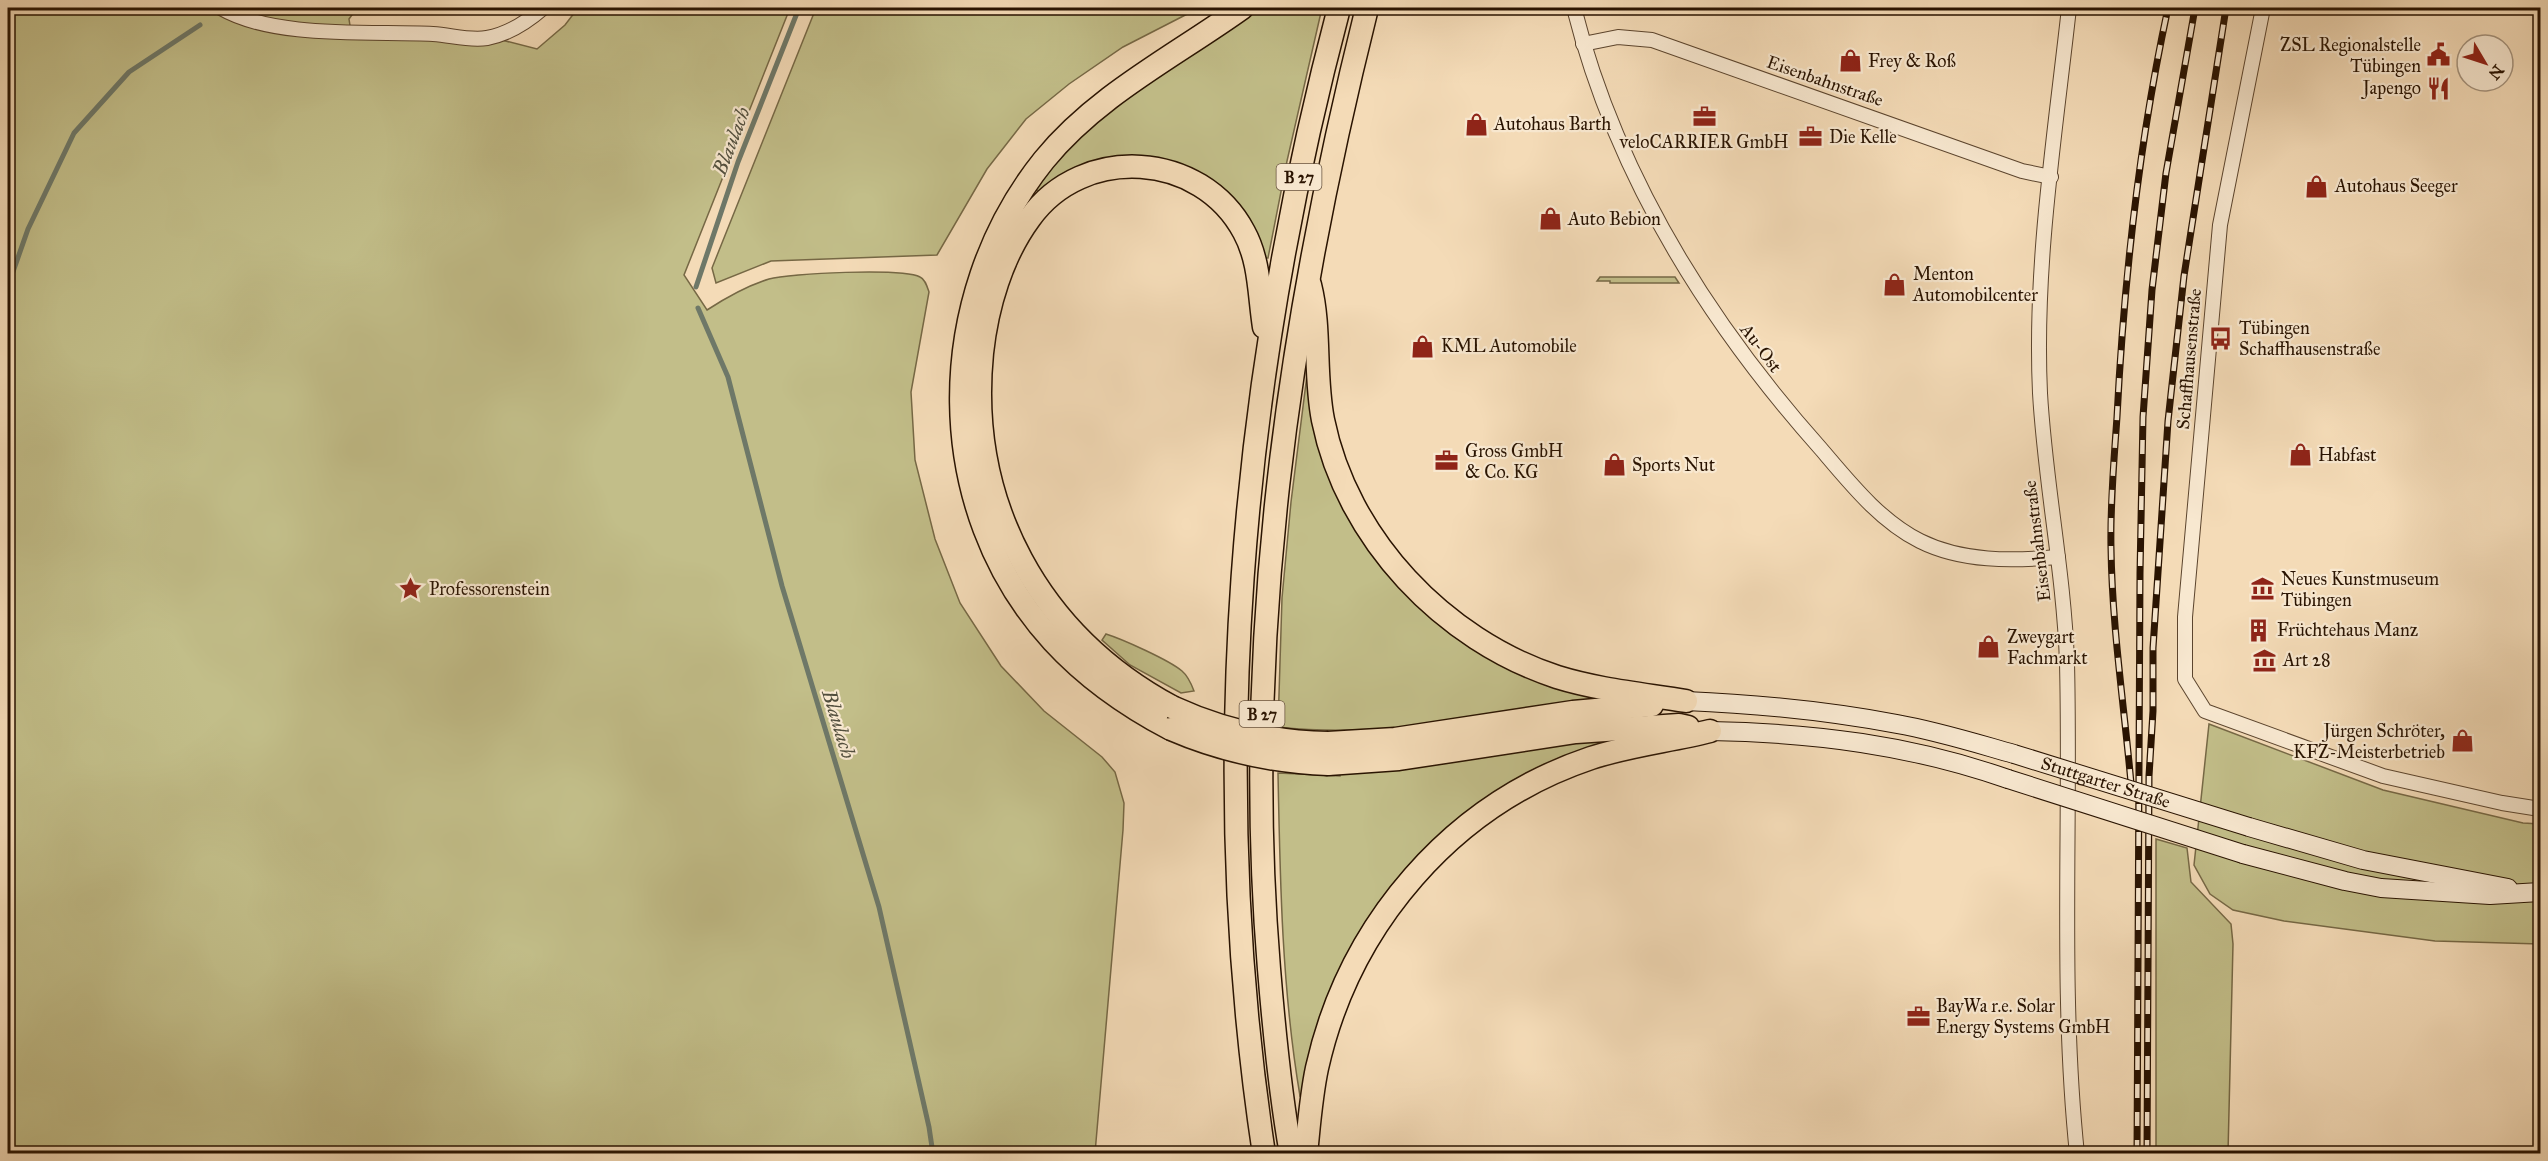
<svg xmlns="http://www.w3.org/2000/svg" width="2548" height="1161" viewBox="0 0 2548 1161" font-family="'IM FELL Great Primer',serif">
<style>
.green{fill:#c2be89;stroke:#766845;stroke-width:1.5}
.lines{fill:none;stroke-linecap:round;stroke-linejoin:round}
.stream{stroke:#6e7868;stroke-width:5}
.minor-casing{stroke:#5c452e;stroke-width:16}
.secondary-casing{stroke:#291301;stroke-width:20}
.trunk-casing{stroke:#291301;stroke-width:25}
.minor{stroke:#f8e8d0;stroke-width:14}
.secondary{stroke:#f8e8d0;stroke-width:18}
.trunk{stroke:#f4dbb7;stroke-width:22}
.rail-casing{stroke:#291301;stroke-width:7}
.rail{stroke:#f8e8d0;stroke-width:4.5;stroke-dasharray:14;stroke-linecap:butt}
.secondary-bridge-casing{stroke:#291301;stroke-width:20;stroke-linecap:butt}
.trunk-bridge-casing{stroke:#291301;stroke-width:25;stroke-linecap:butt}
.secondary-bridge{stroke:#f8e8d0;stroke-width:18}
.trunk-bridge{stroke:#f4dbb7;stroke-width:22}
.labels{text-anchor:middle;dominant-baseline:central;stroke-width:4.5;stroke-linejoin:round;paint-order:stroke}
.shield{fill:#f8e8d0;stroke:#67533f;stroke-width:1.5}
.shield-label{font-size:16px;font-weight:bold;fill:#291301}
.poi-label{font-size:18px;fill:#291301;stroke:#f8e8d0;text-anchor:start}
.street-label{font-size:18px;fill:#291301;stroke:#f8e8d0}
.water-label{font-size:20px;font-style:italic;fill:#514e3d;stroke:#f8e8d0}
</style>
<rect width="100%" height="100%" fill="#f4dbb7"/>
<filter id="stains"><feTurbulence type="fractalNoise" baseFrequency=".00333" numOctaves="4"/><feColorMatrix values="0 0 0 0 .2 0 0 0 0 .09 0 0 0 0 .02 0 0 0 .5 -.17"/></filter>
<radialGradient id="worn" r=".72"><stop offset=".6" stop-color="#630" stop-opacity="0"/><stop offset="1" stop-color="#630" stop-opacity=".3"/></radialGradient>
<g class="green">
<path d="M8,8H357L349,19L351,32L490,37L537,49L565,25L578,8H790L684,275L707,310C727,297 746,286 769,279C789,273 903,268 920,277C925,279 927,286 929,292L911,392L915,460L935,539L960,603L1001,666L1044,711L1102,757L1115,772L1124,803L1123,830L1095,1153H8Z"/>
<polygon points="816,8 1199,8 1123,47 1069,84 1026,119 987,169 937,255 771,261 716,283 712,268"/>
<polygon points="1256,8 1322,8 1287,161 1268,258 1264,258 1250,221 1243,212 1138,156 1117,156 1095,161 1040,193 1035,189 1063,153 1114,105"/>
<polygon points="1600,277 1675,277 1679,283 1610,283 1610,281 1597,281"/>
<path d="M1307,375H1309L1316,418L1416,598L1611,698C1500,715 1390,739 1278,727L1282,598L1291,502Z"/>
<path d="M1106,634C1122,639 1169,660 1182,671C1188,676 1191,683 1194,691L1181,693L1130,665L1102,640Z"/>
<polygon points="2209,724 2383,790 2523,823 2540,824 2540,944 2435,941 2284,921 2233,910 2210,894 2194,865"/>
<path d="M1610,737L1611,743L1415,860L1305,1094L1300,1096C1282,990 1280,881 1278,773L1340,776V773Z"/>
<polygon points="2156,839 2187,848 2191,882 2231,924 2233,944 2228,1153 2156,1153"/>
</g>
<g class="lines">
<g class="stream">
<polyline points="8,286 28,229 74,133 129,72 200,25"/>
<polyline points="696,287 738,162 799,8"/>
<polyline points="698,308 728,377 782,586 879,907 929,1127 933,1154"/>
</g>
<defs>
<g id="minor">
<path d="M221,8C274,39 371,31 433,34C451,35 469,41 487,38C509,34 527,22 543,8"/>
<path d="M1574,8C1616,175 1707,321 1821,449C1850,483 1880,521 1920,541C1962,562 2012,561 2058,557"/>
<path d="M2069,8C2055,135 2034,265 2040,393C2045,483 2064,572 2067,663C2071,826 2060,991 2077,1154"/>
<polyline points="2263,8 2220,225 2185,617 2185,679 2205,711 2383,776 2502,803 2540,809"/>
<polyline points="1583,44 1618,37 1652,40 2022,171 2051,177"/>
</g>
<g id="secondary">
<path d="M1686,701C1757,704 1828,711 1897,724C1937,731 1975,743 2014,754"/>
<path d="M1710,731C1815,733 1910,745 2008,779"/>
<polyline points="2249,827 2363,860 2508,888"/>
<polyline points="2243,854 2345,881 2381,888 2490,895 2540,892"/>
</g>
<g id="trunk">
<path d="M1310,285C1321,329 1314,375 1323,420C1347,539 1444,640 1557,677C1599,690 1643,694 1686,701"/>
<path d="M1172,707C1039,635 967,504 982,353C987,306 1002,256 1030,218C1083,144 1201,151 1244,232C1260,261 1259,295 1264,327"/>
<path d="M1171,729C1127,706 1087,678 1053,641C931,508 933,298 1044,160C1097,95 1175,56 1242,8"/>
<polyline points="1328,743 1395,739 1573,712 1652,705"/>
<polyline points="1328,764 1399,759 1576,732 1679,725 1688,727"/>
<path d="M1264,1154C1206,770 1240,382 1339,8"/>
<path d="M1291,1154C1280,1093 1274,1030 1269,969C1242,642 1288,324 1367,8"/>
<path d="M1306,1154C1309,1125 1311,1096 1317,1068C1349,925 1451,805 1591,758C1630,745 1671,741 1710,731"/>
</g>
</defs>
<use href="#minor" class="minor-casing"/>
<use href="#secondary" class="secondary-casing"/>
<use href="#trunk" class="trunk-casing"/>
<use href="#minor" class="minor"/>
<use href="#secondary" class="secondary"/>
<use href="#trunk" class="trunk"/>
<defs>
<g id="rail">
<path d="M2131,783C2124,705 2112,626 2111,548C2110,504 2114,460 2117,417C2124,279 2139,142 2168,8"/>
<polyline points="2137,1154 2140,573 2143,417 2152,290 2166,173 2195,8"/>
<polyline points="2147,1154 2149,776 2153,711 2153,648 2168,421 2184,276 2226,8"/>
</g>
</defs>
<use href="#rail" class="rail-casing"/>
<use href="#rail" class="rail"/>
<defs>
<g id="secondary-bridge">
<path id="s1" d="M2014,754L2249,827"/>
<polyline points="2008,779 2243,854"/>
</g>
<g id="trunk-bridge">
<path d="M1172,707C1222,730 1273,742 1328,743"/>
<path d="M1171,729C1222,751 1273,762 1328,764"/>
</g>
</defs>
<use href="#secondary-bridge" class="secondary-bridge-casing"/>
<use href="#trunk-bridge" class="trunk-bridge-casing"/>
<use href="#secondary-bridge" class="secondary-bridge"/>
<use href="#trunk-bridge" class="trunk-bridge"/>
</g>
<defs>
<symbol id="civic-bare" viewBox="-9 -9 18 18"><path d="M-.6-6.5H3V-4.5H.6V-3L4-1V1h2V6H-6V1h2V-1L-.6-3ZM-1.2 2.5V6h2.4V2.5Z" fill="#8f2418" stroke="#f8e8d0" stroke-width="2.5" paint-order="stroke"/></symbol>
<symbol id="shop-bare" viewBox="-9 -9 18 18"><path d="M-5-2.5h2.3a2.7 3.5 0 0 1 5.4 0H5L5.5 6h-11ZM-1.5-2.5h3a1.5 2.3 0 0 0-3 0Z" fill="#8f2418" stroke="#f8e8d0" stroke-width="2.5" paint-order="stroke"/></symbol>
<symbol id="restaurant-bare" viewBox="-9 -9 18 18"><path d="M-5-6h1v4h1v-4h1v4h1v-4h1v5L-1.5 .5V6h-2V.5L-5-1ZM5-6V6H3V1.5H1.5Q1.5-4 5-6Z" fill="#8f2418" stroke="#f8e8d0" stroke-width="2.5" paint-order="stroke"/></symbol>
<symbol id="office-bare" viewBox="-9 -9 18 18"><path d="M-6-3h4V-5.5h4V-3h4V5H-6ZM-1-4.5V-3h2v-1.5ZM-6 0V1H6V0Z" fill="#8f2418" stroke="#f8e8d0" stroke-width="2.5" paint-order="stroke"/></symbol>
<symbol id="bus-bare" viewBox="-9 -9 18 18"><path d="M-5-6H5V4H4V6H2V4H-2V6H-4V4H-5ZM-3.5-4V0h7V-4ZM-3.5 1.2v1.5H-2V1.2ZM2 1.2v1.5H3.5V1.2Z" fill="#8f2418" stroke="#f8e8d0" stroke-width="2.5" paint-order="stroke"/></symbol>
<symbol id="sight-bare" viewBox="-9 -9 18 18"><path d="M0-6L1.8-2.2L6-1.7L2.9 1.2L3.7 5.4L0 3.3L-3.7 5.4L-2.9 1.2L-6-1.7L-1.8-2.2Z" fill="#8f2418" stroke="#f8e8d0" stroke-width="2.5" paint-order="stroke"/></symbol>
<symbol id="museum-bare" viewBox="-9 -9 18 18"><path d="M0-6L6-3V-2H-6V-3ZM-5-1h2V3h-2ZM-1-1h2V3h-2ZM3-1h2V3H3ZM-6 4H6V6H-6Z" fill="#8f2418" stroke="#f8e8d0" stroke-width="2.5" paint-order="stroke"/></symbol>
<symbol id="building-bare" viewBox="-9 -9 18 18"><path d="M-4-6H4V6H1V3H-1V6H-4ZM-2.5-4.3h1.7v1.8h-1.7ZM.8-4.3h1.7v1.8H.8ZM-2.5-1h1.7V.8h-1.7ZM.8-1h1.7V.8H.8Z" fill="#8f2418" stroke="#f8e8d0" stroke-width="2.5" paint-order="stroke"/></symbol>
</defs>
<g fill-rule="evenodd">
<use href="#civic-bare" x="2422" y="38" width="33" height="33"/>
<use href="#shop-bare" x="1834" y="44" width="33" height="33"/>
<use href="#restaurant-bare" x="2422" y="72" width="33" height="33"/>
<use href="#office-bare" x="1688" y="100" width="33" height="33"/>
<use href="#shop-bare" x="1460" y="108" width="33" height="33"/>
<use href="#office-bare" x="1794" y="120" width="33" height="33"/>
<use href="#shop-bare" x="2300" y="170" width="33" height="33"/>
<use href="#shop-bare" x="1534" y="202" width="33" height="33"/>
<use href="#shop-bare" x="1878" y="268" width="33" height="33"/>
<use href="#bus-bare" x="2204" y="322" width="33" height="33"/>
<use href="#shop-bare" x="1406" y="330" width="33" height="33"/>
<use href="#shop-bare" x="2284" y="438" width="33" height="33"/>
<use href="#office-bare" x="1430" y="444" width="33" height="33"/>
<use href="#shop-bare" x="1598" y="448" width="33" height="33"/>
<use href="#sight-bare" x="394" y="572" width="33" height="33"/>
<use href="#museum-bare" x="2246" y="572" width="33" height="33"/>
<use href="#building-bare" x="2242" y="614" width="33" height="33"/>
<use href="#shop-bare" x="1972" y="630" width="33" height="33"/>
<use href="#museum-bare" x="2248" y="644" width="33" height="33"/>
<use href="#shop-bare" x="2446" y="724" width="33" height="33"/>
<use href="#office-bare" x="1902" y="1000" width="33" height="33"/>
</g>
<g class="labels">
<g class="shield">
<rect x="1276.5" y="164" width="45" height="26" rx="4.5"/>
<rect x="1239.5" y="701" width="45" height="26" rx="4.5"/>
</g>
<g class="shield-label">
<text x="1299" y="177">B 27</text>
<text x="1262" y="714">B 27</text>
</g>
<g class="poi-label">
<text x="2421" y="45" text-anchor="end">ZSL Regionalstelle<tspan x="2421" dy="21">Tübingen</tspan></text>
<text x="1868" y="61">Frey &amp; Roß</text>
<text x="2421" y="88" text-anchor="end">Japengo</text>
<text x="1494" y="124">Autohaus Barth</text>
<text x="1829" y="137">Die Kelle</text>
<text x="1704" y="142" text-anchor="middle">veloCARRIER GmbH</text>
<text x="2335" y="186">Autohaus Seeger</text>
<text x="1568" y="219">Auto Bebion</text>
<text x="1913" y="274">Menton<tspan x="1913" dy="21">Automobilcenter</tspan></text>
<text x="2239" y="328">Tübingen<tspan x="2239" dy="21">Schaffhausenstraße</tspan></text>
<text x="1441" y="346">KML Automobile</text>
<text x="1465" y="451">Gross GmbH<tspan x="1465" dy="21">&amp; Co. KG</tspan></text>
<text x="2318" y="455">Habfast</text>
<text x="1632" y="465">Sports Nut</text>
<text x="2281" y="579">Neues Kunstmuseum<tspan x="2281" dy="21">Tübingen</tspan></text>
<text x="429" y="589">Professorenstein</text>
<text x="2277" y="630">Früchtehaus Manz</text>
<text x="2007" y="637">Zweygart<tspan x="2007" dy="21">Fachmarkt</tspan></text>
<text x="2283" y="660">Art 28</text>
<text x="2445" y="731" text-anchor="end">Jürgen Schröter,<tspan x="2445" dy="21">KFZ-Meisterbetrieb</tspan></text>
<text x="1936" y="1006">BayWa r.e. Solar<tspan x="1936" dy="21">Energy Systems GmbH</tspan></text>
</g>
<g class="street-label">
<text transform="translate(1825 81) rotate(19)">Eisenbahnstraße</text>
<text transform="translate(1761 348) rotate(53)">Au-Ost</text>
<text transform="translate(2189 359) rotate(-85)">Schaffhausenstraße</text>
<text transform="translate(2037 541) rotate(-97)">Eisenbahnstraße</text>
<text stroke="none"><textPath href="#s1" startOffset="96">Stuttgarter Straße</textPath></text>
</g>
<g class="water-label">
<text transform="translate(731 141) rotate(-69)">Blaulach</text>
<text transform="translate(839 724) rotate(73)">Blaulach</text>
</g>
</g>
<rect width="2548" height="1161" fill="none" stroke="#f4dbb7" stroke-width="30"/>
<rect x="9" y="9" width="2530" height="1143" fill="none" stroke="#291301" stroke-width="3"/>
<rect x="15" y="15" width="2518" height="1131" fill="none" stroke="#291301" stroke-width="1.5"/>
<g transform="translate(2485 63) rotate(129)"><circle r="28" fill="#f8e8d0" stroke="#a5937d" stroke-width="1.5"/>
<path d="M0-4.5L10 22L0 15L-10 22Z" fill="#8f2418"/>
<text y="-9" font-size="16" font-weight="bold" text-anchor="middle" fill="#291301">N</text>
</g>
<rect width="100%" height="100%" filter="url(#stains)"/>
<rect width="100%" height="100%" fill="url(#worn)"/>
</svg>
